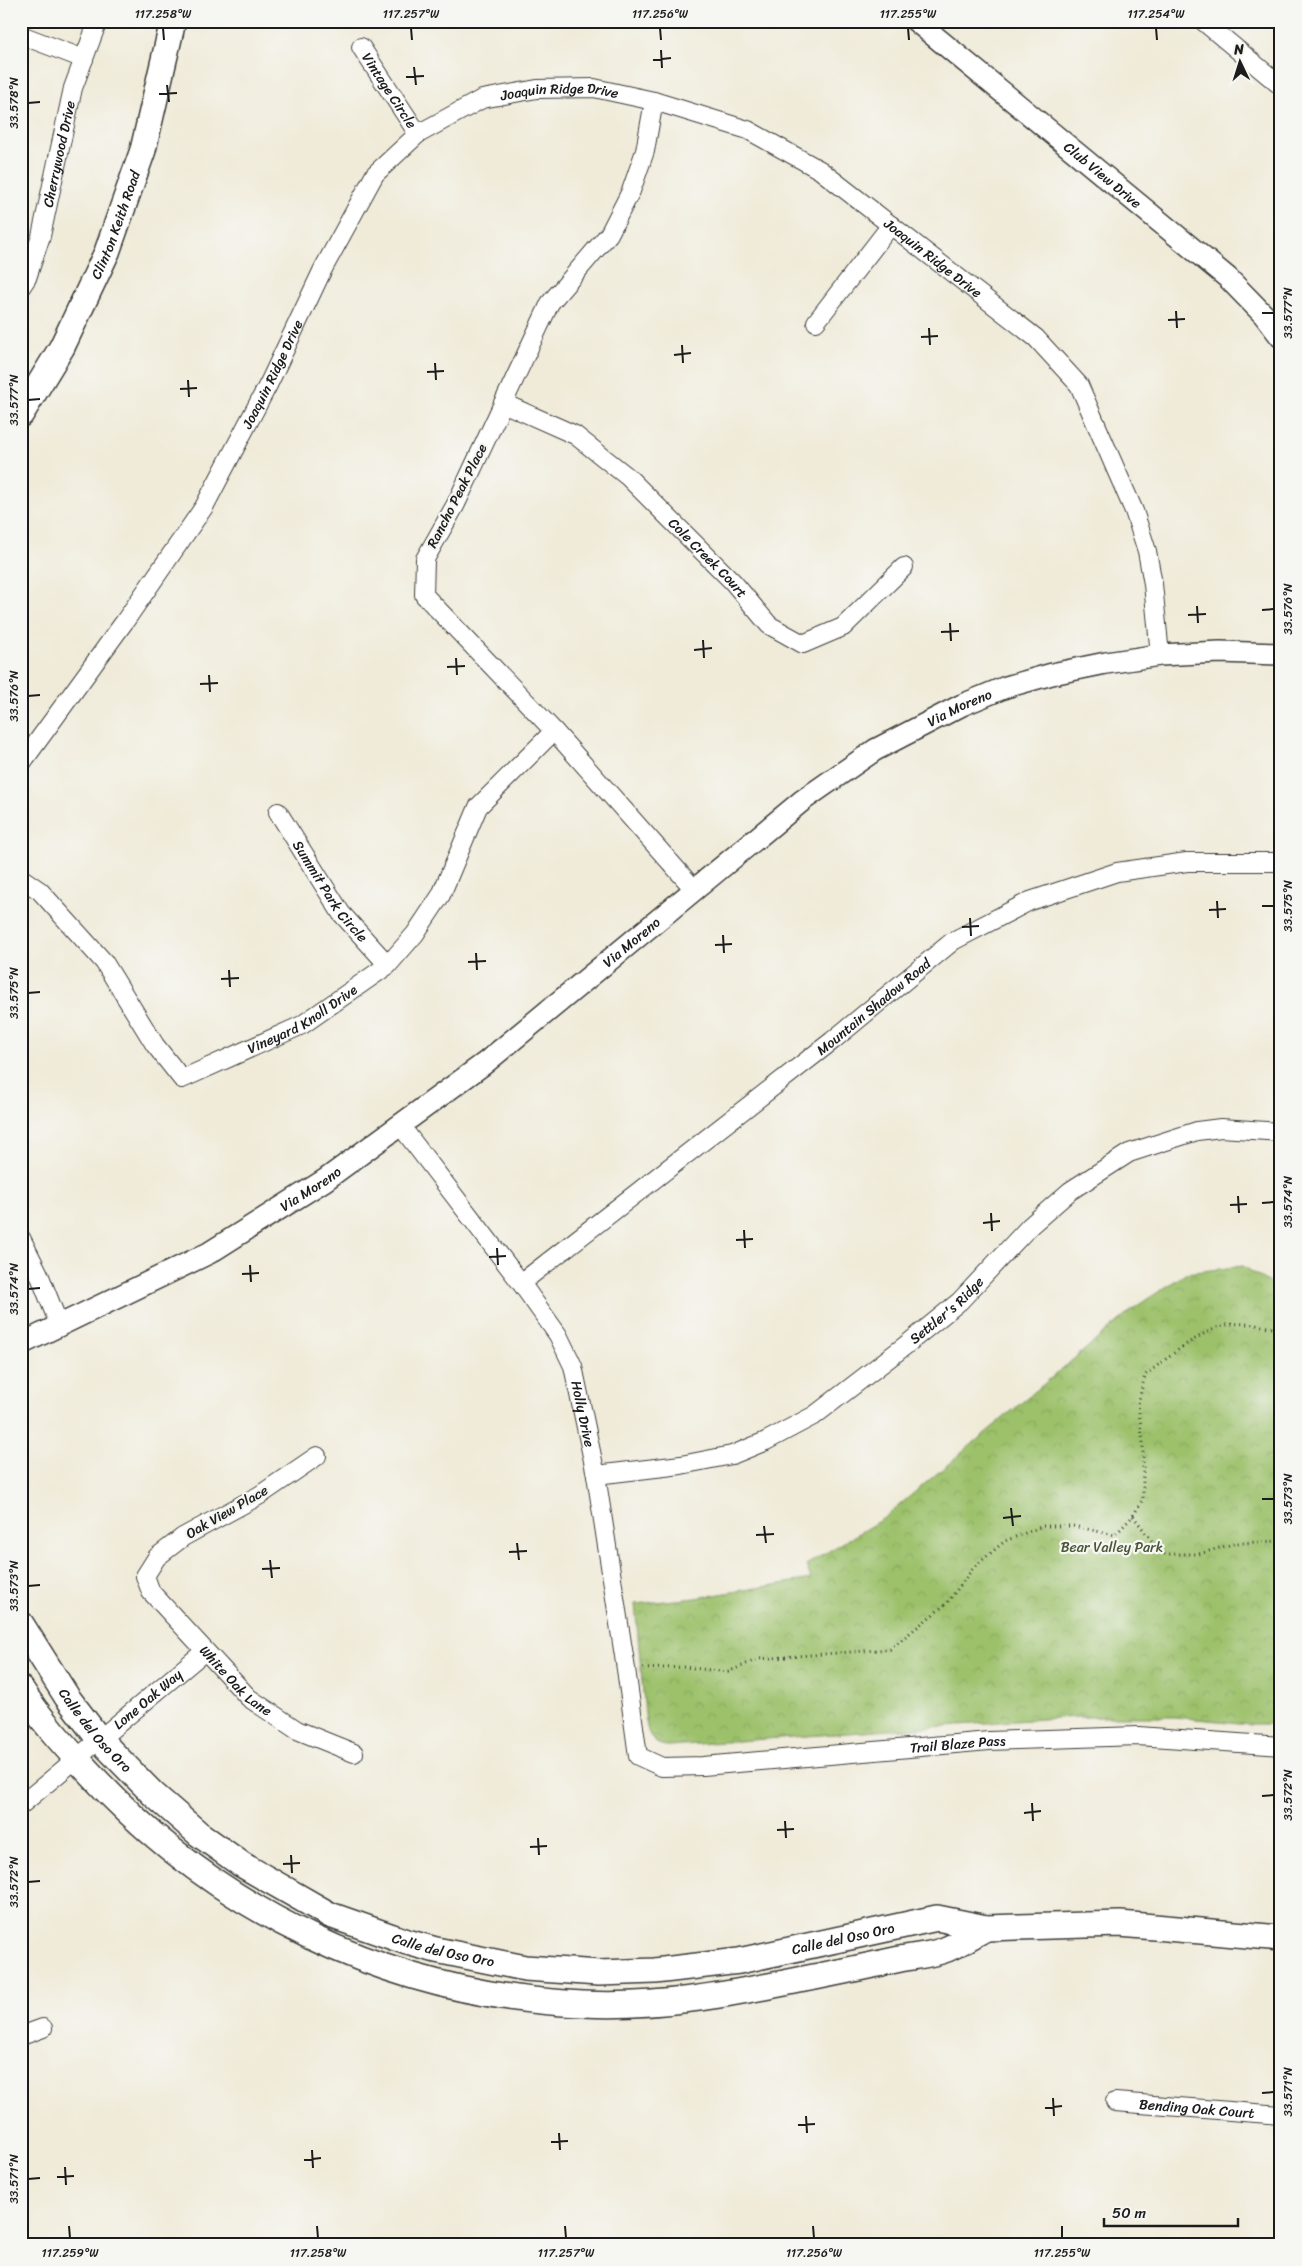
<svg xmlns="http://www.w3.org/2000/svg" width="1302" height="2266" viewBox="0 0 1302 2266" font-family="Sriracha,sans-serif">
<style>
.park{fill:url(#park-crowns);stroke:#5c6e44}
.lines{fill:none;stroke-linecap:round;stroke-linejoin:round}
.minor-casing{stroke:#3c3b38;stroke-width:20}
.tertiary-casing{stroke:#3c3b38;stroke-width:24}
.secondary-casing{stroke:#3c3b38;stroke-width:28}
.path{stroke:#3c3b38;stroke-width:3;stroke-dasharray:1 4;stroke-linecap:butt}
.minor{stroke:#fff;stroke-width:18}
.tertiary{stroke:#fff;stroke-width:21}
.secondary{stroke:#fff;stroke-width:25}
.ticks{fill:none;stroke:#1c1c1c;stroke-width:2}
.labels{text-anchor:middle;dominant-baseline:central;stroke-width:4.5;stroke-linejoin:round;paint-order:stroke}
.street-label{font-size:14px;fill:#1c1c1c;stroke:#f6f6f2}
.park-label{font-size:14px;fill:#495638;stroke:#f6f6f2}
.neatline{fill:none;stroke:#1c1c1c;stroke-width:2}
.ticks-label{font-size:12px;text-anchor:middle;fill:#1c1c1c}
</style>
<defs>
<pattern id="park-crowns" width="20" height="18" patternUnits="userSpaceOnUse" patternTransform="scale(1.25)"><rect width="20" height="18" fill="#9cc16b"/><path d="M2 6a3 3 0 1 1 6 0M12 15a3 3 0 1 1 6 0" fill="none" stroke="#86a55c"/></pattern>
</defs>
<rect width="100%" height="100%" fill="#f6f6f2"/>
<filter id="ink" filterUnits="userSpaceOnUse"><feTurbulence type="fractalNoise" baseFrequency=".02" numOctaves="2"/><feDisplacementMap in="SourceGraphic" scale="10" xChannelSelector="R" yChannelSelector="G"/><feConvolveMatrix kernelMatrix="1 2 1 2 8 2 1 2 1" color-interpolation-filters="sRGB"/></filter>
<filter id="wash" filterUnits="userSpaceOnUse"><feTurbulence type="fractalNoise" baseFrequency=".0096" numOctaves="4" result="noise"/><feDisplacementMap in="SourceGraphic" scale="20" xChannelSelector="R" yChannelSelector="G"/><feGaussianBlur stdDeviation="1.12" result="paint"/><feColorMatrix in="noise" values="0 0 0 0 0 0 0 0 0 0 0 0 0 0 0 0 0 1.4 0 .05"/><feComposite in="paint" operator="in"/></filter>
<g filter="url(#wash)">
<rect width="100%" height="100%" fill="#f0ebd9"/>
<path class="park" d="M1243,1266L1281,1291V1724H1250L1175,1717H1070L669,1746C649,1746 647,1730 645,1714L635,1604L696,1598L811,1579L806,1565L884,1518L1137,1306L1187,1273Z"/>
</g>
<g filter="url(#ink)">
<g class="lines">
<defs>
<g id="minor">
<polyline points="1203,21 1281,86"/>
<polyline points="21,35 84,59"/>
<path id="s1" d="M361,47L418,134"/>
<polyline points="654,101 645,151 631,191 609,234 550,303 456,504 425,559 424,595 554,731 694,889"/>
<path id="s2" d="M21,287L27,278L41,236L73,88L98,21"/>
<polyline points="816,322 891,225"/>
<path id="s3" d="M503,403L575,435L628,477L733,582L769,625L803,644L843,627L904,567"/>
<path id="s4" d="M21,764L125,621L204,507L269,383L323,269L375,174L418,134L482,99L537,89L594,88L654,101L748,130L820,170L1036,338L1079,385L1134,511L1147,551L1153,584L1160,655"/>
<path id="s5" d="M278,812L341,913L388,965"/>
<path id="s6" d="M21,878L40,891L104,962L155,1045L182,1079L302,1025L388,965L415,934L441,895L478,807L554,731"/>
<path id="s7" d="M400,1125L521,1283L558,1335L573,1366L596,1475L626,1669L638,1756L662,1767L703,1766L989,1741L1138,1736L1281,1746"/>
<polyline points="21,1238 39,1274 60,1327"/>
<path id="s8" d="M521,1283L832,1041L953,941L1030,901L1117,872L1187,862H1281"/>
<path id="s9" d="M317,1456L260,1495L183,1537L157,1557L145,1576L151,1592L249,1698L297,1730L354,1753"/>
<path id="s10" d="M596,1475L681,1465L732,1455L766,1441L815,1415L906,1345L960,1301L1030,1226L1070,1191L1129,1153L1197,1131L1221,1128L1281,1132"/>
<path id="s11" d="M21,1805L205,1651"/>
<polyline points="21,2036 43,2028"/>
<path id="s12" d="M1115,2102L1281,2115"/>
</g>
<g id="tertiary">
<path id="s13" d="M916,21L1228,278L1264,315L1281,337"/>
<path id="s14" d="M21,1344L209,1253L325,1180L485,1063L803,800L875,750L962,705L1006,687L1052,674L1106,663L1160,655L1220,652L1281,654"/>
</g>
<g id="secondary">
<path id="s15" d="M21,414L62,347L107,252L143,150L173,21"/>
<path id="s16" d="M21,1624L67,1697L99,1739L153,1794L199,1834L241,1864L330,1915L407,1942L436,1950L525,1968L599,1973L655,1971L739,1961L937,1918L986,1928L1120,1924L1281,1938"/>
<path d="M21,1689C40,1719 63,1744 86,1769C215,1911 391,1996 583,2004C658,2008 731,1994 804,1979C836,1973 868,1966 900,1959C915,1956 933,1955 947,1949C961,1943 973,1935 986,1928"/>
</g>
</defs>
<use href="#minor" class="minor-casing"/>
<use href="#tertiary" class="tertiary-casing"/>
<use href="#secondary" class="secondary-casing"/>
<g class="path">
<polyline points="1133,1516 1162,1554 1199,1554 1236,1543 1281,1541"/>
<path d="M643,1669L684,1667L728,1672L758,1659L890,1649L947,1603L974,1567L1005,1541L1043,1526H1073L1115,1535L1133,1516L1143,1499V1443L1138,1404L1145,1375C1168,1358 1193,1336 1220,1327C1238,1320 1263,1326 1281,1330"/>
</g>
<use href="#minor" class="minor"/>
<use href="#tertiary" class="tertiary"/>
<use href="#secondary" class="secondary"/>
</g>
</g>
<path class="ticks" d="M163,28L164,40M411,28L412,40M660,28L661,40M908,28L909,40M1156,28L1157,40M661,50L662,68M653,60L671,58M414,67L416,85M406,77L424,76M167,85L169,102M159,94L177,93M28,103L40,102M1176,311L1177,328M1262,313H1274M1168,320L1185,319M929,328L930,345M921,337L938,336M682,345L683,363M674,355L691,353M435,363L436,380M427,372L444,371M188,380L189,397M180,389L197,388M28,400L40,399M1197,606L1198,623M1262,610L1274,609M1188,615L1206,614M950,623L951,641M941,632L959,631M703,640L704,658M694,650L712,648M456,658L457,675M447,667L465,666M209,675L210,692M200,684L218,683M28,696L40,695M1217,901L1218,918M1262,906H1274M1209,910L1226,909M970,918L971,936M962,927L979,926M723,935L724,953M715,945L732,944M476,953L477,970M468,962L486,961M229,970L230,987M221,979L239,978M28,993L40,992M1238,1196L1239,1213M1262,1203L1274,1202M1230,1205L1247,1204M991,1213L992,1231M983,1223L1000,1221M744,1230L745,1248M736,1240L753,1239M497,1248L498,1265M489,1257L506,1256M250,1265L251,1282M242,1274L259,1273M28,1289L40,1288M1262,1499H1274M1011,1508L1013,1526M1003,1518L1021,1516M764,1526L766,1543M756,1535L774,1534M517,1543L519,1560M509,1552L527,1551M270,1560L272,1578M262,1569L280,1568M28,1586L40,1585M1262,1796L1274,1795M1032,1803L1033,1821M1024,1813L1041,1811M785,1821L786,1838M777,1830L794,1829M538,1838L539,1855M530,1847L547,1846M291,1855L292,1873M283,1864L300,1863M28,1882L40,1881M1262,2093L1274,2092M1053,2098L1054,2116M1045,2108L1062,2106M806,2116L807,2133M798,2125L815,2124M559,2133L560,2150M551,2142L568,2141M312,2150L313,2168M304,2160L321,2158M65,2167L66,2185M57,2177L74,2176M28,2179L40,2178M69,2226L70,2238M317,2226L318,2238M565,2226L566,2238M813,2226L814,2238M1062,2226V2238"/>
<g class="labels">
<g class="street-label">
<text stroke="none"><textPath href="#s1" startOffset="52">Vintage Circle</textPath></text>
<text stroke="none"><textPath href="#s4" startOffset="900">Joaquin Ridge Drive</textPath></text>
<text stroke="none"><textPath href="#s2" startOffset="139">Cherrywood Drive</textPath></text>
<text stroke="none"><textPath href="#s13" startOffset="242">Club View Drive</textPath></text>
<text stroke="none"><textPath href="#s15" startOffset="212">Clinton Keith Road</textPath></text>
<text stroke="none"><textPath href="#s4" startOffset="1320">Joaquin Ridge Drive</textPath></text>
<text stroke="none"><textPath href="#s4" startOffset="465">Joaquin Ridge Drive</textPath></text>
<text transform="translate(457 496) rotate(-63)">Rancho Peak Place</text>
<text stroke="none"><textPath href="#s3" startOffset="260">Cole Creek Court</textPath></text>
<text stroke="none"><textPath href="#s14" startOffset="1139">Via Moreno</textPath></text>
<text stroke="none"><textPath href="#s5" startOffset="95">Summit Park Circle</textPath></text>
<text stroke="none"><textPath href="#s14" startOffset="734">Via Moreno</textPath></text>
<text stroke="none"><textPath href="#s8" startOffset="448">Mountain Shadow Road</textPath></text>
<text stroke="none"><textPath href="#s6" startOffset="394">Vineyard Knoll Drive</textPath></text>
<text stroke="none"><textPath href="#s14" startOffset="329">Via Moreno</textPath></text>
<text stroke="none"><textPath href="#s10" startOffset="398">Settler's Ridge</textPath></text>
<text stroke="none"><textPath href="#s7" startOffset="346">Holly Drive</textPath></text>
<text transform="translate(227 1512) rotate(-30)">Oak View Place</text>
<text stroke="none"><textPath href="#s9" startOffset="352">White Oak Lane</textPath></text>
<text stroke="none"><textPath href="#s11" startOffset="165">Lone Oak Way</textPath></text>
<text stroke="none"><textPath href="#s16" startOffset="130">Calle del Oso Oro</textPath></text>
<text stroke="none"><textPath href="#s7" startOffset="1016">Trail Blaze Pass</textPath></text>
<text stroke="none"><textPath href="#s16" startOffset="955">Calle del Oso Oro</textPath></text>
<text stroke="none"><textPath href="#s16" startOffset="550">Calle del Oso Oro</textPath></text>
<text stroke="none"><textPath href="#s12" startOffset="82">Bending Oak Court</textPath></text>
</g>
<g class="park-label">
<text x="1112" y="1547">Bear Valley Park</text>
</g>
</g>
<rect width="1302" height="2266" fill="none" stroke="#f6f6f2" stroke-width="55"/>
<g transform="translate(1240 62) rotate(356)" stroke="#f6f6f2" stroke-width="4" paint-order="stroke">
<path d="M0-4L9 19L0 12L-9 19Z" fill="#1c1c1c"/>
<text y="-8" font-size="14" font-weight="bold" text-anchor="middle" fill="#1c1c1c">N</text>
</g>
<path d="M1104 2218v8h134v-8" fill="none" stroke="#1c1c1c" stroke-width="2.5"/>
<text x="1112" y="2218" font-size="15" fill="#1c1c1c" stroke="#f6f6f2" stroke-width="4" paint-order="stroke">50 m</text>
<rect x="28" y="28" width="1246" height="2210" class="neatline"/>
<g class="ticks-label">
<text x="163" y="18">117.258°W</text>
<text x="411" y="18">117.257°W</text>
<text x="660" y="18">117.256°W</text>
<text x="908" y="18">117.255°W</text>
<text x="1156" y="18">117.254°W</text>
<text transform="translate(14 103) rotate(-90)" y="4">33.578°N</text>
<text transform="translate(1288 313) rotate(-90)" y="4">33.577°N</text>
<text transform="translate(14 400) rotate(-90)" y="4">33.577°N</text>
<text transform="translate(1288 609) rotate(-90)" y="4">33.576°N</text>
<text transform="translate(14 696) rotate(-90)" y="4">33.576°N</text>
<text transform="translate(1288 906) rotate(-90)" y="4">33.575°N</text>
<text transform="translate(14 993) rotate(-90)" y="4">33.575°N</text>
<text transform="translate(1288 1202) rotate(-90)" y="4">33.574°N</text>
<text transform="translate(14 1289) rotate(-90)" y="4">33.574°N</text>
<text transform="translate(1288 1499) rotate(-90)" y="4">33.573°N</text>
<text transform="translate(14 1586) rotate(-90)" y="4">33.573°N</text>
<text transform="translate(1288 1795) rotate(-90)" y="4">33.572°N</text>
<text transform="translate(14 1882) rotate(-90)" y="4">33.572°N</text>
<text transform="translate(1288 2092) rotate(-90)" y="4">33.571°N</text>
<text transform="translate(14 2179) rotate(-90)" y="4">33.571°N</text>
<text x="70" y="2257">117.259°W</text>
<text x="318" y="2257">117.258°W</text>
<text x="566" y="2257">117.257°W</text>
<text x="814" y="2257">117.256°W</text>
<text x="1062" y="2257">117.255°W</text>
</g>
</svg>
